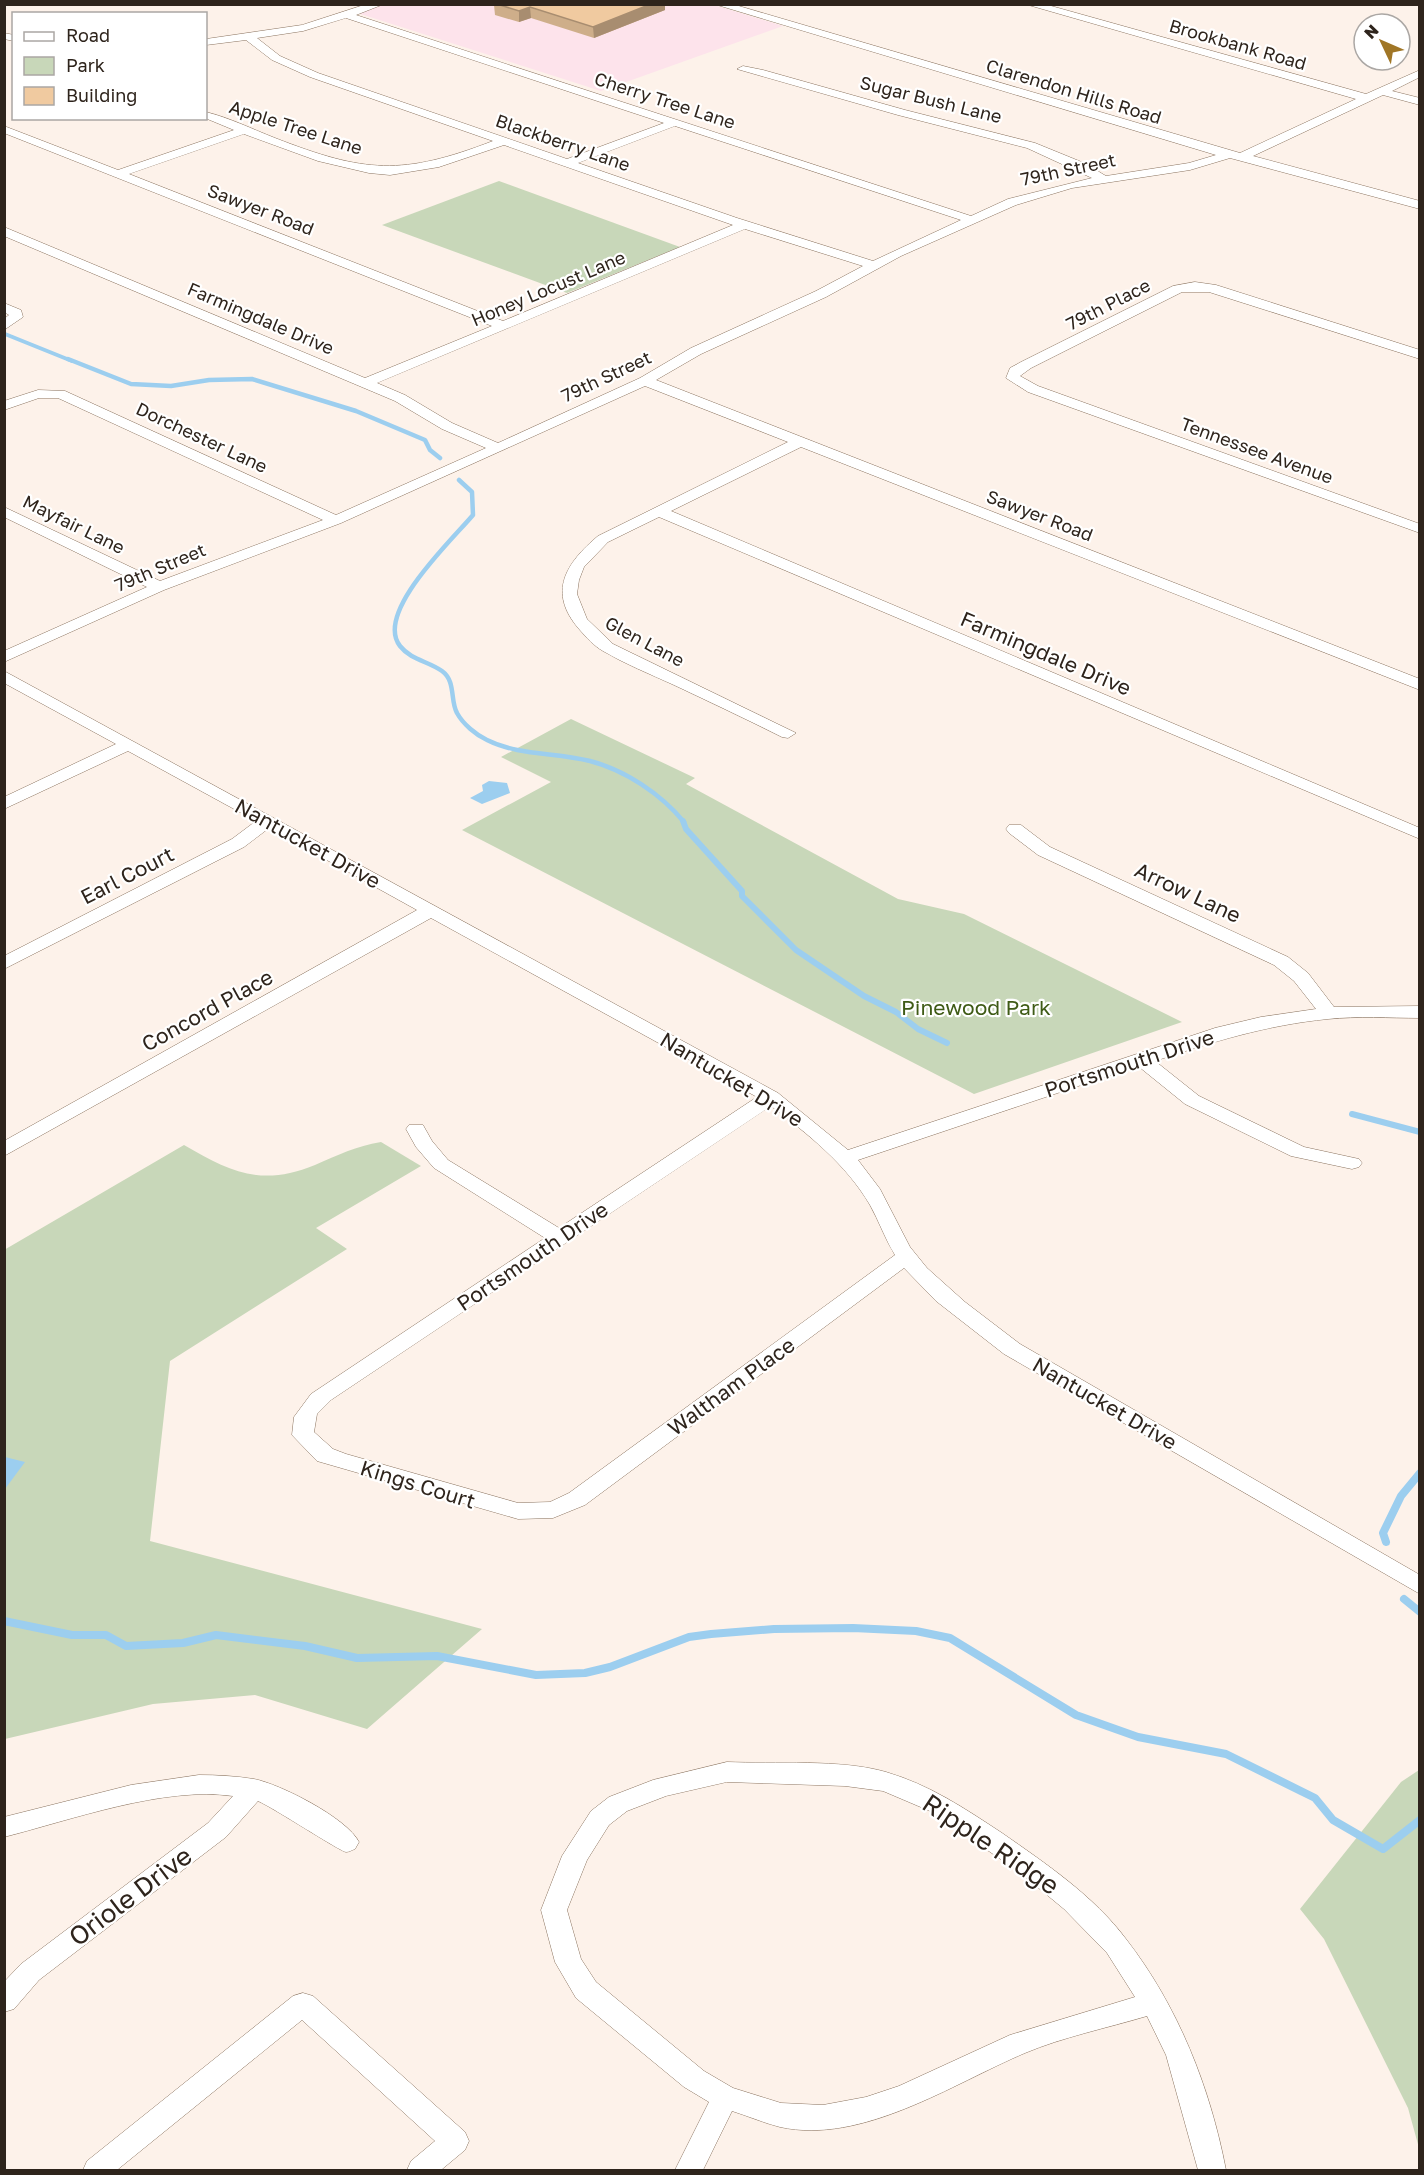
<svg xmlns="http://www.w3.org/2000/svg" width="1424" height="2175" viewBox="0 0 1424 2175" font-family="'Golos Text',sans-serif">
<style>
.education{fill:#fde3eb}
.green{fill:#c8d7b9}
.water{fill:#9cceef}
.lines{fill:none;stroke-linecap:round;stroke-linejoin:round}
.stream-far3{stroke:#9cceef;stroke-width:4}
.stream-far2{stroke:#9cceef;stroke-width:4.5}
.stream-far1{stroke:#9cceef;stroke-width:6}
.stream{stroke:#9cceef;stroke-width:8}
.minor-casing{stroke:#8b7460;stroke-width:1}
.minor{fill:#fff;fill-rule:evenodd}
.wall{fill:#ceae8a}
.shaded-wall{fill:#a88d70}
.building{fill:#f0caa0;stroke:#a88d70;stroke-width:1.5}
.labels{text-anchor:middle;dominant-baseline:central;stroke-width:4.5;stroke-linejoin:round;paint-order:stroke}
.far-street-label{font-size:18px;fill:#2e241c;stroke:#fff}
.street-label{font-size:21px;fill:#2e241c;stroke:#fff}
.park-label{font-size:21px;fill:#3f5b16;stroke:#fff}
.near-street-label{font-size:26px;fill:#2e241c;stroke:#fff}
</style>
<rect width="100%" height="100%" fill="#fdf2ea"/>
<polygon class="education" points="366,4 711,4 783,26 601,91 348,10"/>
<g class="green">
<polygon points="499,181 680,247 567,293 382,225"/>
<polygon points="571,719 695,778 686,784 898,899 964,914 1182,1022 974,1094 462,830 551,782 501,757"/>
<path d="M381,1142L421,1166L316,1228L347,1249L170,1361L150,1541L482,1629L367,1729L255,1695L153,1704L5,1739L4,1250L184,1145C230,1172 262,1187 315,1165C338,1155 356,1146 381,1142Z"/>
<polygon points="1419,1770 1419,2148 1408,2108 1324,1939 1300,1909 1401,1782"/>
</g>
<g class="water">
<polygon points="489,781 507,783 510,793 482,804 470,798 483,791 482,785"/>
<polygon points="5,1457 25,1462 5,1489 4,1457"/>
</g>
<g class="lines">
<polyline class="stream-far3" points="5,334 72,361"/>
<g class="stream-far2">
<polyline points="68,359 131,384 171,386 209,380 252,379 356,411 425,440 430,450 440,458"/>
<path d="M459,480L472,492L473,515C452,540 374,613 400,646C411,660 428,661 442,671C456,681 450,701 457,713C463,724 476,735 487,740C519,756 556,752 590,761C625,770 661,794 684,822"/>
</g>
<g class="stream-far1">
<polyline points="683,821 686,829 742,891 742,896 796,950 864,996 896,1012 918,1029 947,1043"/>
<polyline points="1352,1114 1420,1132"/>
</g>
<g class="stream">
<polyline points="1386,1542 1383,1533 1401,1496 1420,1473"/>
<polyline points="1404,1599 1420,1612"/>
<polyline points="4,1621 72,1635 106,1635 126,1646 183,1643 216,1635 305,1646 357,1658 437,1656 536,1675 585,1673 610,1667 689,1637 711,1634 774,1629 853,1628 916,1631 950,1638 1076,1715 1138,1737 1226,1754 1315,1798 1333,1820 1383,1849 1420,1820"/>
</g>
<defs>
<g id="minor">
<path d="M367,4H384L356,15L971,216L1008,199L1092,178L1027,148L898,115L737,69L743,66L763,70L905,110L1035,143L1084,163L1106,176L1189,163L1216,155L714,4H732L1240,153L1356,99L1025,4H1044L1366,94L1420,70V77L1392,91L1420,98V105L1383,95L1253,156L1420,201V209L1230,158L1190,170L1072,188L1016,205L901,256L826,297L701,354L656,380L1420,679V690L801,447L671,511L1420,828V839L659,517L608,542L584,567L579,580L577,594L587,619L613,644L796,733L788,738L782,737C746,719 710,702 674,685C650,674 625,664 603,651C594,646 586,637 579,629C547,592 566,563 598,536L788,442L645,386L341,523L164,590L4,662V651L147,587L4,517V507L160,581L323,520L58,398H39L4,410V401L38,390L65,391L336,515L486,448L442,429L395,401L4,236V227L365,378L492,326L4,133V126L118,170L234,130L205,118L206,112C230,118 252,129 275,138C365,173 402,176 493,141L310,77L272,60L246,40L206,45V39L302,25ZM346,18L664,123L567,159L318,73L280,56L257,38L303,31ZM675,126L961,220L873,261L737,218L578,163ZM244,134L318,161L369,173L390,175L439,167L504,145L733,225L503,321L129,174ZM745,229L863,266L816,291L691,348L640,378L498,443L452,423L405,395L377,383Z"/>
<polygon points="4,33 14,35 14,41 4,39"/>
<polygon points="1195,282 1216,285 1420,350 1420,359 1209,292 1182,292 1031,368 1020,376 1038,386 1420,524 1420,533 1028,392 1006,378 1010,368 1021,362 1173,286"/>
<polygon points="4,303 21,310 23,317 4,330 4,319 9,315 4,312"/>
<path d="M4,671L778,1093L848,1150L1215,1028L1261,1017L1316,1009L1294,981L1274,965L1038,855L1009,833L1006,829L1009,825H1021L1050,847L1288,957L1308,973L1334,1007L1420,1006V1018C1389,1018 1358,1016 1328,1019C1267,1025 1212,1042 1155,1061L1199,1096L1304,1147L1359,1159L1362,1163L1359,1167L1352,1169L1291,1156L1185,1104L1138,1066L858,1160L880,1189L910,1247L927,1268L965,1302L1020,1344L1420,1575V1594L1004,1354L936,1301L904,1268L585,1505L553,1518L518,1519L317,1461L292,1435L294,1417L311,1394L545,1238L434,1168L416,1147L406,1129L409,1125H423L432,1141L448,1160L559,1228L757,1097L431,918L4,1156V1141L417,910L269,828L244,847L4,969V956L232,839L256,821L128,751L4,809V797L116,744L4,683ZM771,1106C808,1134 846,1164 870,1205C879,1221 885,1239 895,1255L569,1493L550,1502L518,1503L346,1454L333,1449L314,1432L317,1414L331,1400Z"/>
<path d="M727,1762C774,1764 841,1759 886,1772C930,1785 964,1808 1002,1833C1045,1863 1094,1896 1126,1939C1178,2006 1210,2087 1226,2170H1198L1166,2055L1147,2016C1107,2028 1063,2037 1025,2053C952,2084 862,2145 780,2127C764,2123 748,2116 732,2111L703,2170H675L709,2102L684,2087L576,1998L555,1962L541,1910L562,1856L591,1811L609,1797L653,1780ZM727,1782L845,1786L883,1791L930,1811L1018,1871L1064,1909L1107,1953L1135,1997L1010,2035L899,2086L866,2097L823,2105L781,2103L733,2088L704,2071L596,1982L581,1959L567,1910L587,1860L609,1825L627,1811L666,1796Z"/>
<path d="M199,1775C217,1775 235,1776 254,1779C280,1784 347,1818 359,1842L355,1849C352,1850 349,1852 346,1852C341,1852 274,1808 258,1801L226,1837L39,1980L14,2009L4,2012V1982L21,1964L208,1823L233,1796C164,1786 71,1820 4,1837V1817L131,1785Z"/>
<polygon points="303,1993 313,1996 465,2132 469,2141 465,2150 441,2170 407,2170 411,2161 435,2141 302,2020 117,2170 83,2170 87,2161 293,1996"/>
</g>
</defs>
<use href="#minor" class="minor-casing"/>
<use href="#minor" class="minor"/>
</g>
<polygon class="wall" points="491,4 665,4 665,10 594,38 531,18 519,22 495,15 494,5"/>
<g class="shaded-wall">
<polygon points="651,4 665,4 665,10 594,38 593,27"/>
<polygon points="530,7 531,18 519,22 519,11"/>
</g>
<polygon class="building" points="497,4 651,4 593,27 530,7 519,11"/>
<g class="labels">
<g class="far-street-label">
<text transform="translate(1238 44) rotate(16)">Brookbank Road</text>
<text transform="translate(1074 91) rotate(17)">Clarendon Hills Road</text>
<text transform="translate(931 99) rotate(14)">Sugar Bush Lane</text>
<text transform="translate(665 100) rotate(18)">Cherry Tree Lane</text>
<text transform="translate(296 127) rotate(18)">Apple Tree Lane</text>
<text transform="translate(563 142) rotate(19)">Blackberry Lane</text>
<text transform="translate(1068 169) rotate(-12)">79th Street</text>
<text transform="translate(261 209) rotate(21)">Sawyer Road</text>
<text transform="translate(548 288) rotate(-23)">Honey Locust Lane</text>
<text transform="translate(1108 304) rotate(-27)">79th Place</text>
<text transform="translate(261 318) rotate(23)">Farmingdale Drive</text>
<text transform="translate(606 376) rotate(-25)">79th Street</text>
<text transform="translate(202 437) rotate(25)">Dorchester Lane</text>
<text transform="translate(1257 450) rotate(20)">Tennessee Avenue</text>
<text transform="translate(1040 515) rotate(21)">Sawyer Road</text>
<text transform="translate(74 524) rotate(26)">Mayfair Lane</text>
<text transform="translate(160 567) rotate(-23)">79th Street</text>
<text transform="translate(645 641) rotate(28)">Glen Lane</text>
</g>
<g class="street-label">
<text transform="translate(1046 653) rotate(23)">Farmingdale Drive</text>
<text transform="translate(308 843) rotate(29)">Nantucket Drive</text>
<text transform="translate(127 875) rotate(-27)">Earl Court</text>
<text transform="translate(1188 892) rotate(25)">Arrow Lane</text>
<text transform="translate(207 1010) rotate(-29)">Concord Place</text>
<text transform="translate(1129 1063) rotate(-18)">Portsmouth Drive</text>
<text transform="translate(732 1079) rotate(31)">Nantucket Drive</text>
<text transform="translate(532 1256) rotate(-34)">Portsmouth Drive</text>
<text transform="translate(731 1386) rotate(-36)">Waltham Place</text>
<text transform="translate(1105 1403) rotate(30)">Nantucket Drive</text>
<text transform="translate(418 1484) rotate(17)">Kings Court</text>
</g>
<g class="park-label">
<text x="976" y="1007">Pinewood Park</text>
</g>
<g class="near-street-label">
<text transform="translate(991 1844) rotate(34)">Ripple Ridge</text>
<text transform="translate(130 1896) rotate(-37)">Oriole Drive</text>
</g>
</g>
<rect width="1424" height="2175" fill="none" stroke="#2e241c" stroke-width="12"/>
<rect x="12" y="12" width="195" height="108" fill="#ffffff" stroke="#aba7a4" stroke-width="1.5"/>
<rect x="24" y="32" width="30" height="9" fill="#ffffff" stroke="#aba7a4" stroke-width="1.5"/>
<text x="66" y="42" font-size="18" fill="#2e241c">Road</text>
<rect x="24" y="57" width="30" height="18" fill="#c8d7b9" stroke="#aba7a4" stroke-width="1.5"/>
<text x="66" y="72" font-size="18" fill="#2e241c">Park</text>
<rect x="24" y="87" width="30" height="18" fill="#f0caa0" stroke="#aba7a4" stroke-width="1.5"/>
<text x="66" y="102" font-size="18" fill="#2e241c">Building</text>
<g transform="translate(1382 42) rotate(314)"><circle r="28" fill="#ffffff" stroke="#aba7a4" stroke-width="1.5"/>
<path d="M0-4.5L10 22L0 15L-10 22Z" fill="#a07626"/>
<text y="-9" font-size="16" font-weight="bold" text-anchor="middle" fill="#2e241c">N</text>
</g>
</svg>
